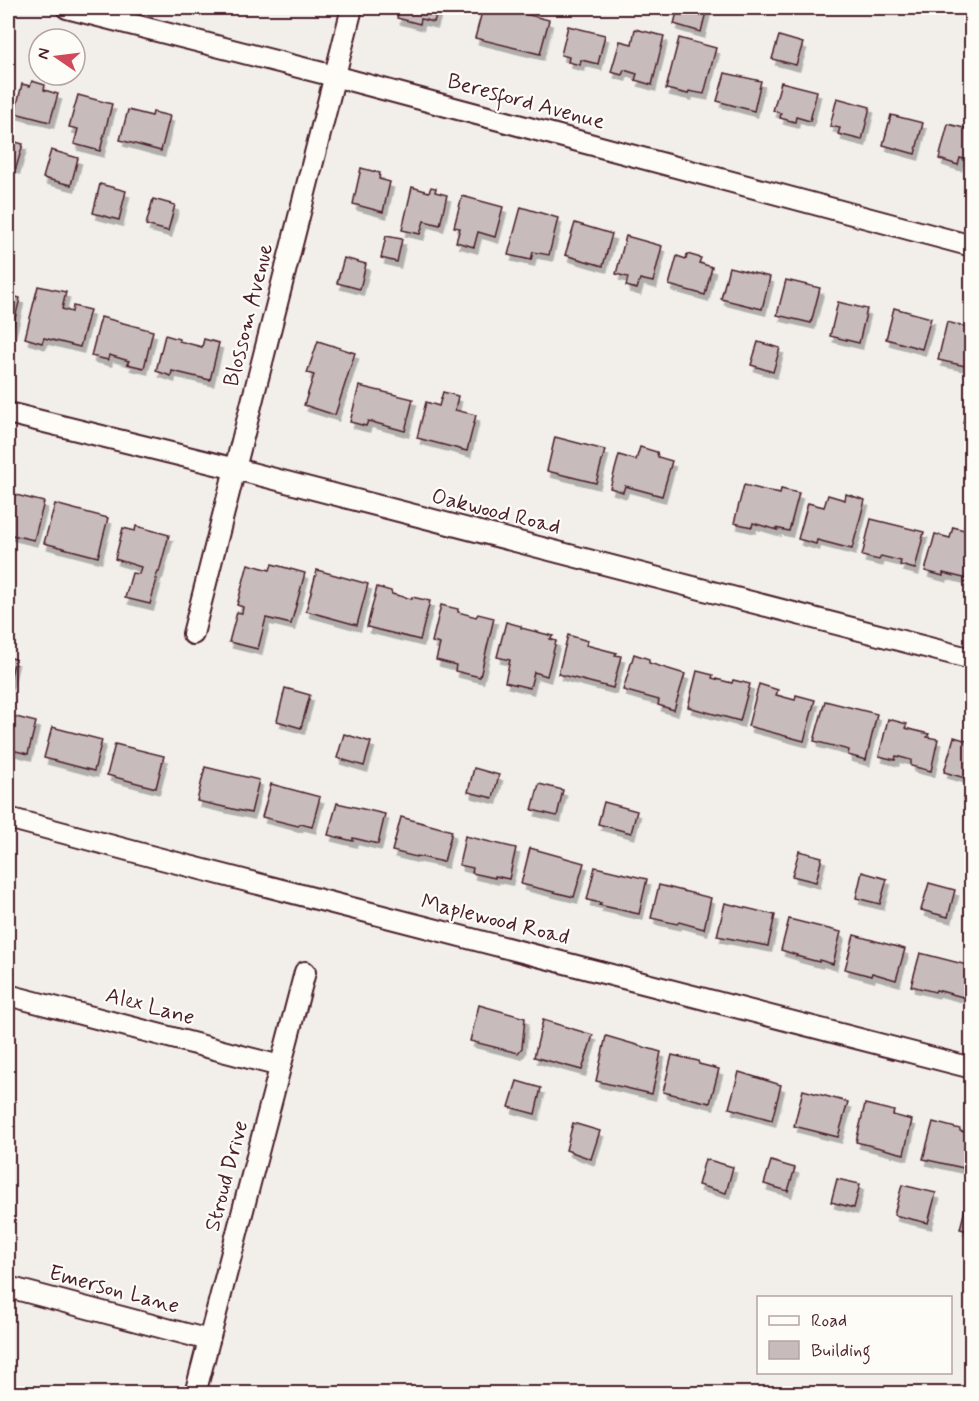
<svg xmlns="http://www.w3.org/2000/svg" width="979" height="1401" viewBox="0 0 979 1401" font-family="Mynerve,sans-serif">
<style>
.building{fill:#c8bbbb;stroke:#4a1f2b;stroke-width:1.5;filter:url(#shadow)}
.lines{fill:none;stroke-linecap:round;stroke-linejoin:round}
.minor-casing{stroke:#4a1f2b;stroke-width:24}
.minor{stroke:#fdfcf7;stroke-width:20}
.labels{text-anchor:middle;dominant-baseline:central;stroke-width:4.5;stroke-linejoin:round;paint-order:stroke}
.street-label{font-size:22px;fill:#4a1f2b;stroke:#fdfcf7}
</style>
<defs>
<filter id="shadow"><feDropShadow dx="3.5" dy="6" stdDeviation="0" flood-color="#0004"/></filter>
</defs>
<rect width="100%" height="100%" fill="#f2efeb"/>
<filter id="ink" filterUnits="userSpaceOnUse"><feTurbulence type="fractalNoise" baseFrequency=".0167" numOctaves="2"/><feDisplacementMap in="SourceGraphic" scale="12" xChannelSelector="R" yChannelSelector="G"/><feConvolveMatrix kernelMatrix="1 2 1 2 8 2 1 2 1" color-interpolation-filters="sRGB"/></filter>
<g filter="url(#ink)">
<g class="building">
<polygon points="399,8 438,8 434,22 421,19 420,24 397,18"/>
<polygon points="483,8 501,8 549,20 540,54 475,38"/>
<polygon points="678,8 707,8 701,32 674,24"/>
<polygon points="568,26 605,35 598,64 581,60 580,65 568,62 569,57 561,55"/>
<polygon points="635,29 664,36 652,85 635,80 637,74 624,70 622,75 611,72 620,41 632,44"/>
<polygon points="779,36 803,43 796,65 772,59"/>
<polygon points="679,38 716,48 704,94 689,91 688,94 666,89"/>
<polygon points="725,73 761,81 754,111 717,101"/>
<polygon points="32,81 45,85 44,90 58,94 50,122 15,113 22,84 30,86"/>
<polygon points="781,82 817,91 810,121 796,117 795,122 780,118 781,113 773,111"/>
<polygon points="78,95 112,104 100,151 74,144 78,129 69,127"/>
<polygon points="837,98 870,107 862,140 838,134 840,128 830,126"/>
<polygon points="128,110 152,116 153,112 170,116 161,151 120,140"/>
<polygon points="891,115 923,123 915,154 883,145"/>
<polygon points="948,124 972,130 972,161 960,158 958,165 939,159"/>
<polygon points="8,140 23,144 16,168 8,166"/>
<polygon points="51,150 78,158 71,185 43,178"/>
<polygon points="361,168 380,173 379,179 390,182 383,212 353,204"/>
<polygon points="100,184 126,191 119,220 93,213"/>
<polygon points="412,187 429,192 431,187 436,188 435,192 447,195 440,225 424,221 420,234 402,230"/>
<polygon points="462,196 503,207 495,237 478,232 474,247 456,242 460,228 454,227"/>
<polygon points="153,199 175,205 168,231 146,225"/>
<polygon points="521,207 558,218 549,255 533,252 531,260 508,255"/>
<polygon points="575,223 612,234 603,266 565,255"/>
<polygon points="386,236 402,239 397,262 381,258"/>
<polygon points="626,236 662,246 653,282 640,279 637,289 626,286 628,277 616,274"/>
<polygon points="687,254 701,258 699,263 712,267 705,295 669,285 677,256 686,259"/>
<polygon points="344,258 366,264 360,289 337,283"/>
<polygon points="729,267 770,277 762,309 721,299"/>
<polygon points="786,280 820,288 811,323 777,315"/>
<polygon points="38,286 66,292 62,309 72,312 73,306 90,310 80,347 44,338 42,343 25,338"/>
<polygon points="8,295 20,298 12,331 8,330"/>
<polygon points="838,302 867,309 859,343 830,336"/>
<polygon points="894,308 931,318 922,349 886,339"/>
<polygon points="101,317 153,331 144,368 127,364 129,361 109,355 108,360 91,356"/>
<polygon points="947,322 966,327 965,335 972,337 972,359 970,367 938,360"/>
<polygon points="165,335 179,339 179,341 202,347 204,339 219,343 210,380 172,371 171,376 156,371"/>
<polygon points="318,341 355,353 335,415 304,405 314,375 307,373"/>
<polygon points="758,342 780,348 773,372 751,365"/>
<polygon points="359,386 413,399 405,431 368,421 366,426 350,422"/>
<polygon points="443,392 458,396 455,410 476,415 467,451 417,438 426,402 439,406"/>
<polygon points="969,400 972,400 972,425 963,423"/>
<polygon points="555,437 605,450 596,483 547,471"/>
<polygon points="640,447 657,452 658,457 672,461 662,496 625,486 623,492 610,488 619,455 636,460"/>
<polygon points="744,485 780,494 781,489 799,493 789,531 776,528 777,530 753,523 752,527 734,523"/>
<polygon points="8,493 44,502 34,540 8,534"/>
<polygon points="846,494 865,500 852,549 817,540 816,544 798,539 808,503 824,507 828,495 845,500"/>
<polygon points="55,504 108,518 98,557 44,543"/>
<polygon points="871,519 924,532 915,569 900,565 901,561 881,556 879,560 862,556"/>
<polygon points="136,526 169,535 159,572 158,572 155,579 157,579 150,604 125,598 132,573 139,574 141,567 115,559 123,528 135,531"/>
<polygon points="953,527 972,532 972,580 943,573 943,576 925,571 935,534 950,538"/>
<polygon points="248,564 270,570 272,564 305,573 291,624 266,618 258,649 229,642 237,612 242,613 243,607 237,605"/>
<polygon points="317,570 368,584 357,625 306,611"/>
<polygon points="377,587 391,591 392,594 412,599 412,597 430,601 420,640 367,627"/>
<polygon points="441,605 458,609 458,612 476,617 478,614 494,618 480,677 455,671 456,665 436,660 440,644 432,642"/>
<polygon points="506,622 521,626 521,628 553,636 550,639 556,641 547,676 534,672 530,688 505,682 510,660 497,657"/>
<polygon points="568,635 588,641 586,645 617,653 615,655 621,656 613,688 558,674"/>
<polygon points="634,654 649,659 649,663 685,674 674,710 658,705 659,700 623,690"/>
<polygon points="8,657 15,659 9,684 8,684"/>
<polygon points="697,671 713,675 712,678 732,683 733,680 750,684 740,721 688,707"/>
<polygon points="759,684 778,690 776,695 795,700 796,695 815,700 804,741 748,726"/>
<polygon points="285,688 310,695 301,728 277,721"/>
<polygon points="825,701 877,714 866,760 848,755 849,750 814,741"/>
<polygon points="8,715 36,722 28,754 8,749"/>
<polygon points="888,719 907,724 905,728 929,734 927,737 938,739 931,771 911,766 911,760 896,756 895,760 879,756"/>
<polygon points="52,727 102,740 94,771 44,758"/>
<polygon points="344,734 371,742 364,766 337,758"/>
<polygon points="954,737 968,741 968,745 972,746 972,780 944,772"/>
<polygon points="115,744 164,756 156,788 107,775"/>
<polygon points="205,767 259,780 251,813 197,801"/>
<polygon points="474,768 499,775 493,798 468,792"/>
<polygon points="271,784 320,797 312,827 301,824 298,826 262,817"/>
<polygon points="539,784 563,790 557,816 532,810"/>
<polygon points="604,802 637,811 631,833 598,824"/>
<polygon points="337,803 385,814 378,844 353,838 353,841 328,835"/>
<polygon points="401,817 452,831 444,862 417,856 416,857 392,851"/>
<polygon points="465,836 516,848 509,879 495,876 495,878 472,873 473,868 459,865"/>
<polygon points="530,848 584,863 574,897 521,884"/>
<polygon points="799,851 822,857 816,882 792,876"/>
<polygon points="595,867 647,879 639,914 599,905 601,903 587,900"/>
<polygon points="862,872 887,879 880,904 856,898"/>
<polygon points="929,883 955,890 948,917 921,910"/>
<polygon points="659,885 711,898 704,929 679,922 677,924 651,918"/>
<polygon points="725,903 775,915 768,946 717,936"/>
<polygon points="789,919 841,932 833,964 819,960 819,962 796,956 797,955 781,950"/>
<polygon points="854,935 905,949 896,980 872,973 871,976 845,969"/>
<polygon points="920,953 971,966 963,997 936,990 935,992 911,986"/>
<polygon points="479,1005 525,1018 522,1048 518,1053 470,1041"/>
<polygon points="543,1020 593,1035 582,1070 534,1057"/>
<polygon points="606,1036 661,1052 652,1094 596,1081"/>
<polygon points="672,1055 698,1061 699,1064 719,1069 710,1103 663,1092"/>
<polygon points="739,1072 781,1085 772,1120 729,1108"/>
<polygon points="517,1081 541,1088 535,1114 509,1107"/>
<polygon points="803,1090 848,1102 838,1137 794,1126"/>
<polygon points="865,1104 894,1111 893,1115 912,1120 904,1154 856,1142"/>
<polygon points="933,1122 960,1129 960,1131 972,1134 972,1156 968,1169 923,1159"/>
<polygon points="573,1123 600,1131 591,1159 566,1150"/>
<polygon points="705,1159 733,1167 726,1193 698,1185"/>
<polygon points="771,1161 795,1168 788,1191 764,1184"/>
<polygon points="837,1179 860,1184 854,1208 831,1202"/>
<polygon points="902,1185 936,1193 928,1223 894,1215"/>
<polygon points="967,1201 972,1202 972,1232 960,1229"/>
</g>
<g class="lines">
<defs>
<g id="minor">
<polyline points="67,8 334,76 972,246"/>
<polyline points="8,413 236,469 972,659"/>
<polyline points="193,634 352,8"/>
<polyline points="8,818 154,857 972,1068"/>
<polyline points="8,995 280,1066"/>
<polyline points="8,1287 209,1340"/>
<polyline points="195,1394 305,972"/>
</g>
</defs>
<use href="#minor" class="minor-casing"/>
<use href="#minor" class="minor"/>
</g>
</g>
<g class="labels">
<g class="street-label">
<text transform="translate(526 102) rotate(15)">Beresford Avenue</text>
<text transform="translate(249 315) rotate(-76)">Blossom Avenue</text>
<text transform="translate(496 512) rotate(14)">Oakwood Road</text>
<text transform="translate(495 920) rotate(14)">Maplewood Road</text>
<text transform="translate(150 1007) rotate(15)">Alex Lane</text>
<text transform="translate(227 1176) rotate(-75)">Stroud Drive</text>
<text transform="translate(114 1290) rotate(15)">Emerson Lane</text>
</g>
</g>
<rect width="979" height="1401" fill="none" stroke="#fdfcf7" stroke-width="30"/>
<rect x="15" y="15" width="949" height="1371" fill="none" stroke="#4a1f2b" stroke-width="2" filter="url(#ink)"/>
<rect x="757" y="1296" width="195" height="78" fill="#fdfcf7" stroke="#b5a4a5" stroke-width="1.5"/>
<rect x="769" y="1316" width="30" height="9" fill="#fdfcf7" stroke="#b5a4a5" stroke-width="1.5"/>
<text x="811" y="1326" font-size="18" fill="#4a1f2b">Road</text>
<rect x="769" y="1341" width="30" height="18" fill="#c8bbbb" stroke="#b5a4a5" stroke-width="1.5"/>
<text x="811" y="1356" font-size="18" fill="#4a1f2b">Building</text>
<g transform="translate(57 57) rotate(284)"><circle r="28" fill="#fdfcf7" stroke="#b5a4a5" stroke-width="1.5"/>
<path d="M0-4.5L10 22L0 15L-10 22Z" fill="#d1495b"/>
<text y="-9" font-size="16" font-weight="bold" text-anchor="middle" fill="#4a1f2b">N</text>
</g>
</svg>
